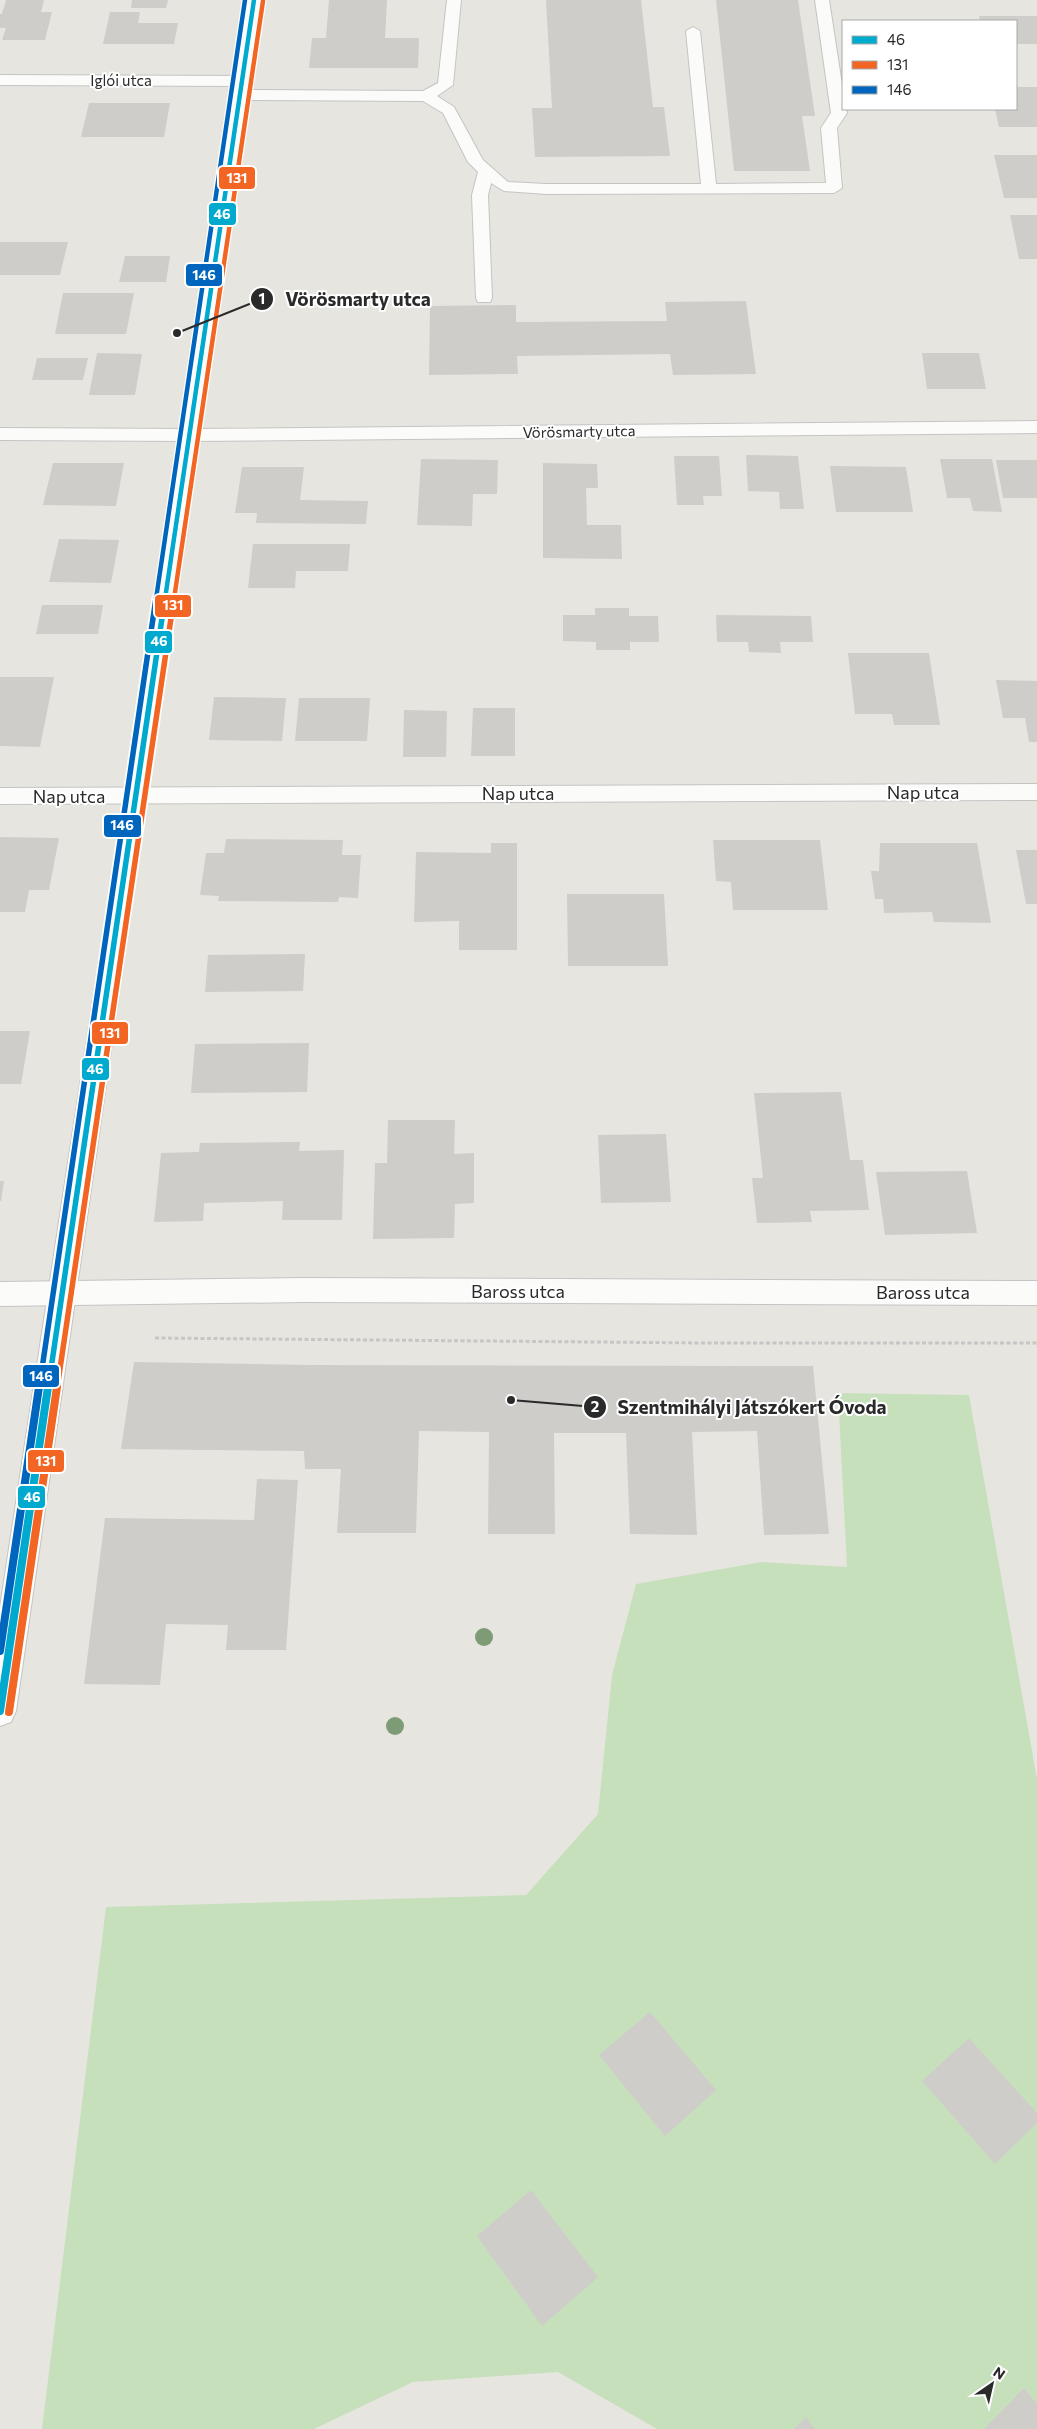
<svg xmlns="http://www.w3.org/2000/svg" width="1037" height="2429" viewBox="0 0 1037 2429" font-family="Commissioner,sans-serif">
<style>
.green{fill:#c7e0bc}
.building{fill:#cecdc9}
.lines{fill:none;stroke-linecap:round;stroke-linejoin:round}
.service-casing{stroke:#c5c4c4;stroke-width:2}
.minor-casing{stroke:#c5c4c4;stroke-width:2}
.tertiary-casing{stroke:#c5c4c4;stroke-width:2}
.path{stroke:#c6c6c5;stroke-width:3;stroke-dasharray:4 2.5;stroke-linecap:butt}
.service{fill:#fbfbfa;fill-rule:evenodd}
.minor{fill:#fbfbfa;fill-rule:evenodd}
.tertiary{fill:#fbfbfa;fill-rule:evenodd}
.bus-1-far2-casing{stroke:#fff;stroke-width:7}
.bus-1-far1-casing{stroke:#fff;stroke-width:9}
.bus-1-casing{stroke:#fff;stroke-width:11}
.bus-2-far2-casing{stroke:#fff;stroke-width:7}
.bus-2-far1-casing{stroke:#fff;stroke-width:9}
.bus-2-casing{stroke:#fff;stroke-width:11}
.bus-3-far2-casing{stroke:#fff;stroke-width:7}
.bus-3-far1-casing{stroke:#fff;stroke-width:9}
.bus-3-casing{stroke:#fff;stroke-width:11}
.bus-1-far2{stroke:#00a9ce;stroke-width:4.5}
.bus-1-far1{stroke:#00a9ce;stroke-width:5.5}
.bus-1{stroke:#00a9ce;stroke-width:8}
.bus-2-far2{stroke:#f26522;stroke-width:4.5}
.bus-2-far1{stroke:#f26522;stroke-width:5.5}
.bus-2{stroke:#f26522;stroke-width:8}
.bus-3-far2{stroke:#0065bd;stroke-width:4.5}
.bus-3-far1{stroke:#0065bd;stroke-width:5.5}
.bus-3{stroke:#0065bd;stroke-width:8}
.tree{fill:#7d9c76}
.labels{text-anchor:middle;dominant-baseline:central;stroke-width:4;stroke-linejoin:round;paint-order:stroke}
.far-street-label{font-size:15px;fill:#2a2a2a;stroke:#fff}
.street-label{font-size:18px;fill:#2a2a2a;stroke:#fff}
.leader{fill:none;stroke:#2a2a2a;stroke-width:2}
.callout-dot{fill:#2a2a2a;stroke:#fff;stroke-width:2}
.mark-label{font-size:15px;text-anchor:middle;font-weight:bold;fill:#fff}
.callout-label{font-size:19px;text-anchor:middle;font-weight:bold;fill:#2a2a2a;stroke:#fff;stroke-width:4;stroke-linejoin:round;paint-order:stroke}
.line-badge{stroke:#fff;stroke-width:2}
.badge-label{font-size:14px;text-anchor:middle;font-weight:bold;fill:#fff}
</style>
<rect width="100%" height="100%" fill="#e7e5e0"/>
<polygon class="green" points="838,1393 969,1395 1037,1779 1037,2429 657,2429 558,2372 413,2382 314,2429 42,2429 106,1907 526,1895 598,1814 612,1675 636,1584 762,1562 847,1567"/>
<g class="building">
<polygon points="6,0 44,0 41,12 52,12 45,40 2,40 6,28 0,28 0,14 2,14"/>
<polygon points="132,0 168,0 166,8 131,8"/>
<polygon points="329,0 387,0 385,38 419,38 418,68 309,68 312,38 326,38"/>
<polygon points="546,0 641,0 653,107 664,107 670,156 535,157 532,108 552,108"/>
<polygon points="716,0 798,0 815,116 802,116 810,171 734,171"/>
<polygon points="110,12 140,12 138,23 178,23 174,44 103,44"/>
<polygon points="979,16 1037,16 1037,44 1016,44 1016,21 980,21"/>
<polygon points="1016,87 1037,87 1037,127 999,127 995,109 1016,109"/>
<polygon points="89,103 170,103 164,137 81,137"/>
<polygon points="994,155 1037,155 1037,198 1004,198"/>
<polygon points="1010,215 1037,215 1037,259 1019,259"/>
<polygon points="0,242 68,242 60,275 0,275"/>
<polygon points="125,256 170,256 166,282 119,282"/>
<polygon points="63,293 134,293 126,334 55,334"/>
<polygon points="746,301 756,374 673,375 670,354 517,356 518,374 429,375 430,306 516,305 516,322 667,321 665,302"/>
<polygon points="97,353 142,354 135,395 89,395"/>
<polygon points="922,353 979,353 986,389 927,389"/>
<polygon points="37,358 88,358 83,380 32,380"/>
<polygon points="746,455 798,456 804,509 780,509 779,492 748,491"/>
<polygon points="674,456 719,456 722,496 703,496 704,505 677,505"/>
<polygon points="421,459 498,460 497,494 473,494 472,526 417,525"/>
<polygon points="940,459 992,459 1002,512 973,511 970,498 947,498"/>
<polygon points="996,460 1037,460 1037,498 1003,498"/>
<polygon points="53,463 124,463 116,506 43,505"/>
<polygon points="543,463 597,464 598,488 586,488 587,525 621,525 622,559 543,558"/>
<polygon points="830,466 906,467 913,512 836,512"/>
<polygon points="242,467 304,467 300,500 368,501 366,524 256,523 257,513 235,513"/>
<polygon points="59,539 119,540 111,583 49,582"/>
<polygon points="253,544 350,544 348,571 296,571 295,588 248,588"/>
<polygon points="42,605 103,605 98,634 36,634"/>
<polygon points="595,608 629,608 629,616 658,616 659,642 630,642 630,650 596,650 596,642 563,641 563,615 595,615"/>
<polygon points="716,615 811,616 813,642 780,642 781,653 749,652 748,642 717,642"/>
<polygon points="848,653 929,653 940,725 894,725 892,714 855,714"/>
<polygon points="0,677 54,677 40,747 0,746"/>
<polygon points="996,680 1037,681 1037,742 1029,742 1025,718 1003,718"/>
<polygon points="214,697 286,698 282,741 209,740"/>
<polygon points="299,698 370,698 367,741 295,741"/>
<polygon points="473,708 515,708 515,756 471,756"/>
<polygon points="404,710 447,711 446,757 403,757"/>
<polygon points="0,837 59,838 49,890 29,890 25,912 0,912"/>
<polygon points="226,839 343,840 342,855 361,855 358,898 339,897 338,902 218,901 219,896 200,895 206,853 224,853"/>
<polygon points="713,840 820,840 828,910 733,910 731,882 716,881"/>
<polygon points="491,843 517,843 517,950 459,950 459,921 414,922 416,852 491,853"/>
<polygon points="880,843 977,843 991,923 934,922 932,912 884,913 883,899 875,899 871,871 879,871"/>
<polygon points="1016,850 1037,850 1037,904 1026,904"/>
<polygon points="567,894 664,894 668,966 568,966"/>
<polygon points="305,954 303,991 205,992 208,955"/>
<polygon points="0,1031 30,1031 21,1084 0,1084"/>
<polygon points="309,1043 307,1092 191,1093 195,1044"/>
<polygon points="841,1092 850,1160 863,1160 869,1210 810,1211 812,1222 757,1223 752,1178 763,1178 754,1093"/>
<polygon points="388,1120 455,1120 454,1154 474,1153 474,1203 455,1204 454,1238 373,1239 375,1163 387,1163"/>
<polygon points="666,1134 671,1202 601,1203 598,1135"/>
<polygon points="300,1142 299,1151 344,1150 342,1220 282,1220 283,1201 204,1203 203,1221 154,1222 161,1153 199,1152 200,1143"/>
<polygon points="967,1171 977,1233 885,1235 876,1172"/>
<polygon points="0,1181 4,1181 1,1201 0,1201"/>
<polygon points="134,1362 311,1365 813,1366 829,1534 764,1535 757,1431 692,1432 697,1535 630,1534 626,1433 554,1433 555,1534 488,1534 489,1432 419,1431 416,1533 337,1533 341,1469 305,1469 304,1451 121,1449"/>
<polygon points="257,1479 298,1480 286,1650 226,1650 228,1625 166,1624 160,1685 84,1684 105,1518 254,1520"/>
<polygon points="650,2012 716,2090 665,2136 599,2055"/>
<polygon points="969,2038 1037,2113 1037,2123 995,2164 922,2081"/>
<polygon points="531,2190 598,2277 542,2326 477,2236"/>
<polygon points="1024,2388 1037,2404 1037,2429 984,2429"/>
<polygon points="806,2417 815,2429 794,2429"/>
</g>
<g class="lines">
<defs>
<polygon id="service" points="447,0 461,0 453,85 437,96 454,107 483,160 508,182 546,184 701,184 686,31 693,27 700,31 716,184 826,183 821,128 831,113 815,0 829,0 843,91 843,109 846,109 847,113 837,128 842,188 834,193 546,194 504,191 491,183 488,195 492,298 490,302 478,302 476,298 472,195 478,172 468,162 443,113 423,101 240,100 232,95 240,90 423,91 438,83"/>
<g id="minor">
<polygon points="0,75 242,76 248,77 251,81 248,85 242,86 0,85"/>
<polygon points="1037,421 1037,433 190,441 0,440 0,428 190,429"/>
<polygon points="1037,784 1037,800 0,804 0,788"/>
<polygon points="303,1278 1037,1281 1037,1305 303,1302 0,1306 0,1282"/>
</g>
<polygon id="tertiary" points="246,0 262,0 16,1711 11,1722 0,1726 0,1607"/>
</defs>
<use href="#service" class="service-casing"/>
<use href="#minor" class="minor-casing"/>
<use href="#tertiary" class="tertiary-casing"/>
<polyline class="path" points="155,1338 704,1343 1037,1343"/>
<use href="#service" class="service"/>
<use href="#minor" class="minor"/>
<use href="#tertiary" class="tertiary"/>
<defs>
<polyline id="bus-1-far2" points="165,599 254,0"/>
<polyline id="bus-1-far1" points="48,1389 165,598"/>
<polyline id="bus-1" points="0,1711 48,1387"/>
<polyline id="bus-2-far2" points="174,599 263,1"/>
<polyline id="bus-2-far1" points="57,1389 174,598"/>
<polyline id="bus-2" points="9,1712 57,1387"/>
<polyline id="bus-3-far2" points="156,599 245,0"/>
<polyline id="bus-3-far1" points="39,1389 156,598"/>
<polyline id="bus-3" points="0,1651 39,1387"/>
</defs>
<use href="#bus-1-far2" class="bus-1-far2-casing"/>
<use href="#bus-1-far1" class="bus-1-far1-casing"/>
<use href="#bus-1" class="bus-1-casing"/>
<use href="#bus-2-far2" class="bus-2-far2-casing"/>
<use href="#bus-2-far1" class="bus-2-far1-casing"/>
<use href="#bus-2" class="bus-2-casing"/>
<use href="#bus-3-far2" class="bus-3-far2-casing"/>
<use href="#bus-3-far1" class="bus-3-far1-casing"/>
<use href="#bus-3" class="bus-3-casing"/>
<use href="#bus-1-far2" class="bus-1-far2"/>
<use href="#bus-1-far1" class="bus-1-far1"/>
<use href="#bus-1" class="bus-1"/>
<use href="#bus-2-far2" class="bus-2-far2"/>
<use href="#bus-2-far1" class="bus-2-far1"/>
<use href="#bus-2" class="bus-2"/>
<use href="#bus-3-far2" class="bus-3-far2"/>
<use href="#bus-3-far1" class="bus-3-far1"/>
<use href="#bus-3" class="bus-3"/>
</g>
<g class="tree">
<circle cx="484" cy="1637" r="9"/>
<circle cx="395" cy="1726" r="9"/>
</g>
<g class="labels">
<g class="far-street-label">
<text x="121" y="80">Iglói utca</text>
<text transform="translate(579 431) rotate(-1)">Vörösmarty utca</text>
</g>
<g class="street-label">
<text x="923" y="792">Nap utca</text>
<text x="518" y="793">Nap utca</text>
<text x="69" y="796">Nap utca</text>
<text x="518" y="1291">Baross utca</text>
<text x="923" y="1292">Baross utca</text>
</g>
</g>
<path class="leader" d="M177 333L262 299M511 1400L595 1407"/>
<g class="callout-dot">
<circle cx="177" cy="333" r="5"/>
<circle cx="511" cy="1400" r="5"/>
<circle cx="262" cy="299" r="12"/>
<circle cx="595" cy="1407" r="12"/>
</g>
<g class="mark-label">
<text x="262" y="304">1</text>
<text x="595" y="1412">2</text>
</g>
<g class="callout-label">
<text x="358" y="306">Vörösmarty utca</text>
<text x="752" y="1414">Szentmihályi Játszókert Óvoda</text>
</g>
<g class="line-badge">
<rect x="218" y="166" width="38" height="24" rx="5" fill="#f26522"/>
<rect x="208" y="202" width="29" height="24" rx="5" fill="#00a9ce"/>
<rect x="185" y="263" width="38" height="24" rx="5" fill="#0065bd"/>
<rect x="154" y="594" width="38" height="24" rx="5" fill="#f26522"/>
<rect x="144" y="630" width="29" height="24" rx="5" fill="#00a9ce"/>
<rect x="103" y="814" width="39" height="24" rx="5" fill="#0065bd"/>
<rect x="91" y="1021" width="38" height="24" rx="5" fill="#f26522"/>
<rect x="81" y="1057" width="29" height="24" rx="5" fill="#00a9ce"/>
<rect x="22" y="1364" width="38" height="24" rx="5" fill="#0065bd"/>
<rect x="27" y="1449" width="38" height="24" rx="5" fill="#f26522"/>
<rect x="17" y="1485" width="29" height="24" rx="5" fill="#00a9ce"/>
</g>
<g class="badge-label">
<text x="237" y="183">131</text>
<text x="222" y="219">46</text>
<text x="204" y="280">146</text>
<text x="173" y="610">131</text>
<text x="159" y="646">46</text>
<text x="122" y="830">146</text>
<text x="110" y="1038">131</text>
<text x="95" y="1074">46</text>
<text x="41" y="1381">146</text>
<text x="46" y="1466">131</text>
<text x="32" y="1502">46</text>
</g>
<rect x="842" y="20" width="175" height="90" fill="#ffffff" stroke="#aaaaaa"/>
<rect x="852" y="36" width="25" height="8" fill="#00a9ce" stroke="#aaaaaa"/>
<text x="887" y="45" font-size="15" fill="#2a2a2a">46</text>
<rect x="852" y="61" width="25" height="8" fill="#f26522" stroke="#aaaaaa"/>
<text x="887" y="70" font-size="15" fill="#2a2a2a">131</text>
<rect x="852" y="86" width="25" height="8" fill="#0065bd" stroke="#aaaaaa"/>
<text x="887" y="95" font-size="15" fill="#2a2a2a">146</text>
<g transform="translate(992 2384) rotate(34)" stroke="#ffffff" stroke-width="4" paint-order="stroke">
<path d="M0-4L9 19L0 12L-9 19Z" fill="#2a2a2a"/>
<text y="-8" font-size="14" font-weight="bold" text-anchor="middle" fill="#2a2a2a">N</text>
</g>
</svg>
